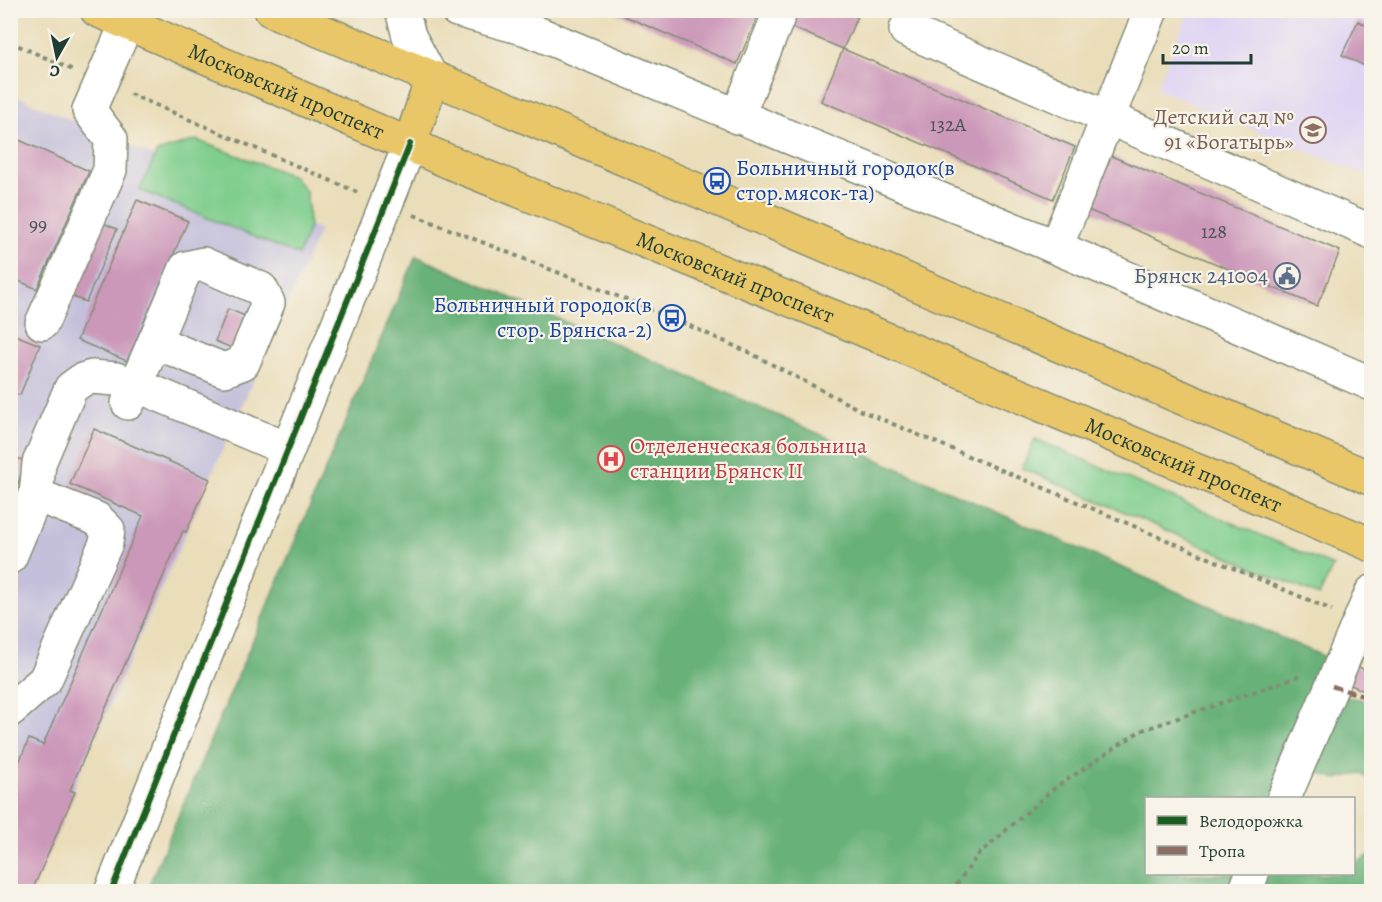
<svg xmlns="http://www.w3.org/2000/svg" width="1382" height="902" viewBox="0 0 1382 902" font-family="Alegreya,serif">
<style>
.built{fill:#e0d4f4}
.industrial{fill:#c4c0db}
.green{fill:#7fce8d;stroke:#4f8660;stroke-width:1.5}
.forest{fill:#67b178;stroke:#437756;stroke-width:1.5}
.building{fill:#cc98b9}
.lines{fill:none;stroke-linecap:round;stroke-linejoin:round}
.minor-casing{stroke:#848d76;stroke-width:36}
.major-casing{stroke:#848d76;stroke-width:36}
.path{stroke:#848d76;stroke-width:4;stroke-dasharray:4.5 4.5;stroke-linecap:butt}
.minor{stroke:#fff;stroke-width:33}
.major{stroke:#e9c769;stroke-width:33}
.quiet{stroke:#8d6e63;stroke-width:4.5;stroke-dasharray:9 4.5;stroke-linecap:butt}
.cycleway-casing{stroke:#f7f3e8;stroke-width:10}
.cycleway{stroke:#1b5e20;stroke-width:6}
.labels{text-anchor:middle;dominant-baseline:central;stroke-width:4.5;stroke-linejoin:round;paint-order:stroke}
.number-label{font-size:20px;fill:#4a5455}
.street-label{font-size:22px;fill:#1f3d34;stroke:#f7f3e8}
.education-label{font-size:22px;fill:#785e54;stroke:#f7f3e8;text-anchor:end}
.transit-label{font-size:22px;fill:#164399;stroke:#f7f3e8;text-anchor:start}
.service-label{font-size:22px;fill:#4e5e75;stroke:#f7f3e8;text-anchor:end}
.health-label{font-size:22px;fill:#be3a42;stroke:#f7f3e8;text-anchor:start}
</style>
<rect width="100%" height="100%" fill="#f7f3e8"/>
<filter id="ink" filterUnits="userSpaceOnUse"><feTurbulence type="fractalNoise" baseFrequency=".0167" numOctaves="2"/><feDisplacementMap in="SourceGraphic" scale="12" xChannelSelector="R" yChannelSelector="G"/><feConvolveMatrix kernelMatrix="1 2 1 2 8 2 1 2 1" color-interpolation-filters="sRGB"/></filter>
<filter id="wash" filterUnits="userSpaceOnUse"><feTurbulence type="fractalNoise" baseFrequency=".008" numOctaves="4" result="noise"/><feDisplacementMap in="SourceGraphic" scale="24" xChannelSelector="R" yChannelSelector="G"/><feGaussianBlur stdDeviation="1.35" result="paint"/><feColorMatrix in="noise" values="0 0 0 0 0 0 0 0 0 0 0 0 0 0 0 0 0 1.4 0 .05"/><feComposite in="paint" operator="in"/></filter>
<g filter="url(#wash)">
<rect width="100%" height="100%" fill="#eaddb9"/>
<polygon class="built" points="1189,11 1371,11 1371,171 1369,177 1156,89"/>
<polygon class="industrial" points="10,93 320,230 27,892 10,891"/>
<g class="green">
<polygon points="196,140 293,176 306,191 308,207 309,228 298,255 140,190 157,152"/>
<polygon points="1035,439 1333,566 1319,596 1022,468"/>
</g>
<g class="forest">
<polygon points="416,256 1334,661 1275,798 1146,798 1146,874 1243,874 1235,891 146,892"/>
<polygon points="1340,696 1365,700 1371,697 1371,780 1360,773 1337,779 1308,770"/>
<polygon points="1371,854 1371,891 1256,892 1264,874 1354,874 1354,865"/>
</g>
<g id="blocks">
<g class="building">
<polygon points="610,10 753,10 759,13 737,64"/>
<polygon points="792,10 860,10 843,49 786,25"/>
<polygon points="1358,21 1371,28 1371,69 1342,55"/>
<polygon points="843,49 1075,147 1053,199 821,101"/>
<polygon points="10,136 89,171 37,289 10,277"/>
<polygon points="1111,156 1340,251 1317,306 1088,210"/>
<polygon points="137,200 188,221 127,361 77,340"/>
<polygon points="103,223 117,229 86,302 71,296"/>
<polygon points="228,309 245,316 232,348 215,341"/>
<polygon points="10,333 40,345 20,395 10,391"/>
<polygon points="94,429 210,479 186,532 183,531 70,790 75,792 32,891 10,891 10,763 13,757 20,760 29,739 43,745 143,516 70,484"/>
<polygon points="10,456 26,461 17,486 10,483"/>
<polygon points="1349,662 1371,673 1364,691 1340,680"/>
</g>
</g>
</g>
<g filter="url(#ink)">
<use href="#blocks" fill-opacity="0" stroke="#848d76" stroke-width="1.5"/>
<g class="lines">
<defs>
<g id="minor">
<polyline points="402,10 409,36 432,79"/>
<polyline points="457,10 527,29 1039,240 1372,384"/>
<polyline points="914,10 906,30 1372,232"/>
<polyline points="737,117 781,10"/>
<polyline points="1056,247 1151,10"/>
<polyline points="42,323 110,170 111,139 89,110 127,23"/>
<polyline points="128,403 186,268 203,264 261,289 268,303 243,363 224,370 155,342"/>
<polyline points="10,557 36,495 39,463 71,388 82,380 92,377 116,379 148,390 287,449"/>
<polyline points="10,710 45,680 106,543 108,530 97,519 36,495"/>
<polyline points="1284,798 1372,592"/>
<polyline points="111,892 410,144"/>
<polyline points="1245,892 1252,874"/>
</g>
<g id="major">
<path id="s1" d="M97,10L466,169L841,320L1372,545"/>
<polyline points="271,10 496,104 1372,479"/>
<polyline points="410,144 432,79"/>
</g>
</defs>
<use href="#minor" class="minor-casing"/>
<use href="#major" class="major-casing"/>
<g class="path">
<polyline points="10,42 73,70"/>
<polyline points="130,94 357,192"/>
<polyline points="414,215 672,318 748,352 862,411 1332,610"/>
<polyline points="951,892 978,855 1052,790 1140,731 1303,675"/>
</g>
<use href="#minor" class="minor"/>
<use href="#major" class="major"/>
<polyline class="quiet" points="1332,686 1372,699"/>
<defs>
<polyline id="cycleway" points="111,892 410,144"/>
</defs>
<use href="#cycleway" class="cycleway-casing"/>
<use href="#cycleway" class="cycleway"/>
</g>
</g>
<defs>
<symbol id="school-ring" viewBox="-11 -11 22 22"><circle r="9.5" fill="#f7f3e8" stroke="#8d6e63" stroke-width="1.5"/><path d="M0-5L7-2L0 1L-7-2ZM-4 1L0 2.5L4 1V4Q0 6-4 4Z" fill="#8d6e63"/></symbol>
<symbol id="bus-ring" viewBox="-11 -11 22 22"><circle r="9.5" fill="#f7f3e8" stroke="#1a4fb4" stroke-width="1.5"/><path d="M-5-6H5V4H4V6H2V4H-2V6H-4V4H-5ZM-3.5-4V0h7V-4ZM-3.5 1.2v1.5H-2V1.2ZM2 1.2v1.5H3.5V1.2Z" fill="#1a4fb4"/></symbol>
<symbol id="civic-ring" viewBox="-11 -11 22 22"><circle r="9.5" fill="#f7f3e8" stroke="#5c6f8a" stroke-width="1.5"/><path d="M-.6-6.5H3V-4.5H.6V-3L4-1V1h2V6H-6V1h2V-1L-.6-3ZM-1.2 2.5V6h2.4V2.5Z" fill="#5c6f8a"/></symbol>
<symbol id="hospital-ring" viewBox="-11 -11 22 22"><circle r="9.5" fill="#f7f3e8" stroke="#e0444e" stroke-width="1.5"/><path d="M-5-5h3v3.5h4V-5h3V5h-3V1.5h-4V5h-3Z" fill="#e0444e"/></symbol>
</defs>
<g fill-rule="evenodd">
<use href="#school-ring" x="1298" y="115" width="30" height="30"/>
<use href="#bus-ring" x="702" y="166" width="30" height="30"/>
<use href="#civic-ring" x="1272" y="261" width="30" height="30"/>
<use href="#bus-ring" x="657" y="303" width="30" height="30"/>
<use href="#hospital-ring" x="596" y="444" width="30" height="30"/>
</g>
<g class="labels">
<g class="number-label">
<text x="948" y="124">132А</text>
<text x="38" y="224">99</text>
<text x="1214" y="231">128</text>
</g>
<g class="street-label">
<text stroke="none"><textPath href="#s1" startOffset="206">Московский проспект</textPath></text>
<text stroke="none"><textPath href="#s1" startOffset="692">Московский проспект</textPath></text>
<text stroke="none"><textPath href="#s1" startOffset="1178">Московский проспект</textPath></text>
</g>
<g class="education-label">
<text x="1294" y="117">Детский сад №<tspan x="1294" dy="25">91 «Богатырь»</tspan></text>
</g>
<g class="transit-label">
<text x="736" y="168">Больничный городок(в<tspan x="736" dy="25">стор.мясок-та)</tspan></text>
<text x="652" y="305" text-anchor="end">Больничный городок(в<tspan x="652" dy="25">стор. Брянска-2)</tspan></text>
</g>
<g class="service-label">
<text x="1268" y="276">Брянск 241004</text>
</g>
<g class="health-label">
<text x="630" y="446">Отделенческая больница<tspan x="630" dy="25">станции Брянск II</tspan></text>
</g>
</g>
<rect width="1382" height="902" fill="none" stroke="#f7f3e8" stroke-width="36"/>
<rect x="1145" y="797" width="210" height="78" fill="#f7f3e8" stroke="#a1aaa0" stroke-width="1.5"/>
<rect x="1157" y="816" width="30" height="9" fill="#1b5e20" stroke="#a1aaa0" stroke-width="1.5"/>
<text x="1199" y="827" font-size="18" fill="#1f3d34">Велодорожка</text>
<rect x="1157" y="846" width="30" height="9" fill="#8d6e63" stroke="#a1aaa0" stroke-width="1.5"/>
<text x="1199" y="857" font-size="18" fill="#1f3d34">Тропа</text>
<g transform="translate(57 57) rotate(189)" stroke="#f7f3e8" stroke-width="4.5" paint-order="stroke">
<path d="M0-4.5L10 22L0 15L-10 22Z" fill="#1f3d34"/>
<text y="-9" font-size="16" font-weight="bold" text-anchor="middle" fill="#1f3d34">С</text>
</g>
<path d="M1163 54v9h88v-9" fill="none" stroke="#1f3d34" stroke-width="3"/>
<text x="1172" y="54" font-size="18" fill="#1f3d34" stroke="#f7f3e8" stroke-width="4.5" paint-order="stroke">20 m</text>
</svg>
